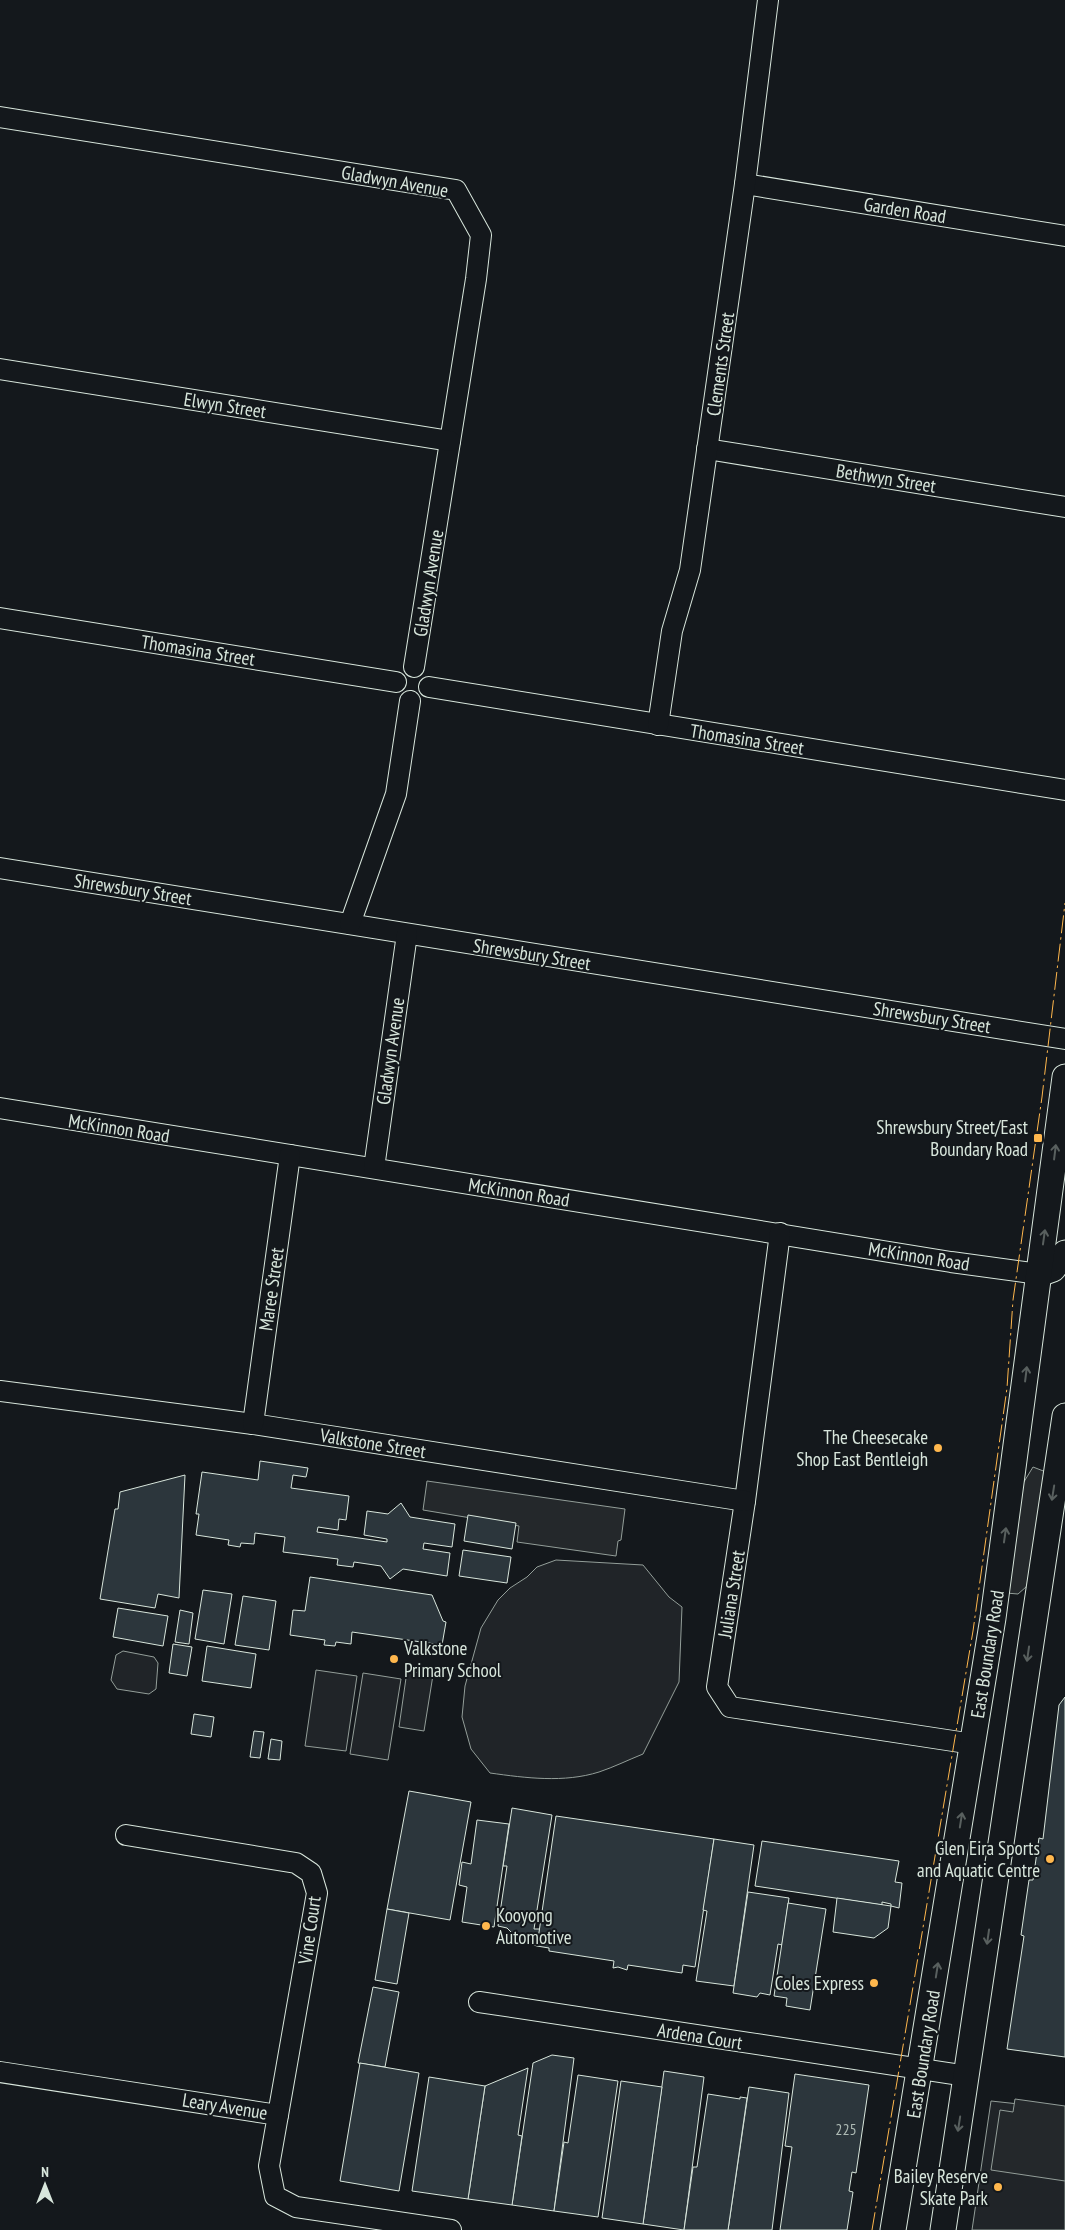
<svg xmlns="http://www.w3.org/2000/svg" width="1065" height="2230" viewBox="0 0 1065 2230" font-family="'PT Sans Narrow',sans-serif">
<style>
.green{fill:#202428;stroke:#939e99}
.parking{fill:#24282b;stroke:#939e99}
.building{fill:#2c363c;stroke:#d8e6dc}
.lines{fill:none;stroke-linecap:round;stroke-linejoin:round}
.minor-casing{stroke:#d8e6dc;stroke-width:22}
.major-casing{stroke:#d8e6dc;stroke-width:27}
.minor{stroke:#14181c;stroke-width:20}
.major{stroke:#14181c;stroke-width:25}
.power{stroke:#ffb74d;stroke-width:1;stroke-dasharray:18 4 2.5 4;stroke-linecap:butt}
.oneway{stroke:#59605f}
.poi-dot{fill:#ffb74d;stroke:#14181c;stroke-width:2}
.labels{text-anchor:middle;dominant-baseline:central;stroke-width:4;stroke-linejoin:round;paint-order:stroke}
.number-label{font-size:16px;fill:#adbab4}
.street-label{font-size:19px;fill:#d8e6dc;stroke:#14181c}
.poi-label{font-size:19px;fill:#d8e6dc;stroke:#14181c;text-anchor:end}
</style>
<rect width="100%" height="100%" fill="#14181c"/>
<g class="green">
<path d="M556,1560L643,1565L669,1597L682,1607L679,1682L643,1754C628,1760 614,1767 599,1772C564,1783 526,1778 490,1773L471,1749L462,1717L465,1686L481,1628L498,1600L510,1588L527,1577L537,1567Z"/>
<polygon points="123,1651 154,1657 158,1663 156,1689 149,1694 117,1689 111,1680 116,1655"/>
<polygon points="316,1670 357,1676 346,1751 305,1746"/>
<polygon points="407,1671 433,1675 424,1731 399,1727"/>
<polygon points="363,1673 401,1679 388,1760 350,1754"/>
<polygon points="991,2101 1065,2109 1065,2230 972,2230"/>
</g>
<g class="parking">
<polygon points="1033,1467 1046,1472 1032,1578 1026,1587 1018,1594 1006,1593 1022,1485"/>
<polygon points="427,1481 625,1509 621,1540 618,1541 616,1556 517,1542 519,1526 423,1510"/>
<polygon points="1015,2099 1065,2106 1065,2181 991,2170 1000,2110 1013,2112"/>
</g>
<g class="building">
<polygon points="260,1461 308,1468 306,1477 293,1475 291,1488 349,1496 346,1520 339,1519 338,1530 318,1527 317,1532 387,1542 387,1539 364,1535 367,1511 388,1514 401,1503 410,1517 455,1524 452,1547 424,1543 423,1549 450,1553 447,1576 403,1569 390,1579 381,1566 354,1562 353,1567 337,1565 338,1559 283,1552 285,1537 255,1533 254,1544 241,1543 240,1547 228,1545 229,1540 196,1535 199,1514 196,1514 202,1472 258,1480"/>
<polygon points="185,1475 179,1598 158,1594 155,1608 100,1599 115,1509 118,1509 120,1492"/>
<polygon points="468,1515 516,1523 512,1549 464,1541"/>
<polygon points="463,1550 511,1557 507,1583 459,1576"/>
<polygon points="310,1577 432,1595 443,1621 446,1622 442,1645 352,1632 351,1644 336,1642 335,1646 324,1645 325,1640 290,1635 293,1610 305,1611"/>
<polygon points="203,1590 232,1594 224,1644 195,1639"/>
<polygon points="243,1596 276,1601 269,1650 235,1645"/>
<polygon points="118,1608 168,1616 163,1646 113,1637"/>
<polygon points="180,1610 193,1613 189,1644 175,1642"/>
<polygon points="173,1644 192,1647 187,1676 169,1673"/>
<polygon points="207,1646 256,1654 251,1688 202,1681"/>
<polygon points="1065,1697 1065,2057 1007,2049 1024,1936 1021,1935 1029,1880 1033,1880 1039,1838 1043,1839 1059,1705"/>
<polygon points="194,1714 214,1717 211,1737 191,1734"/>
<polygon points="254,1731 264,1732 260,1758 250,1757"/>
<polygon points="271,1739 282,1741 280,1760 268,1759"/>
<polygon points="409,1791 471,1802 450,1920 387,1909"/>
<polygon points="512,1808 552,1815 534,1929 540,1929 537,1946 520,1941 507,1928 498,1926 507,1866 503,1866"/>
<polygon points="556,1816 714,1839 695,1967 683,1965 682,1973 628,1965 627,1970 618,1967 613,1968 614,1961 549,1951 549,1948 537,1946"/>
<polygon points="477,1820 509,1824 494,1927 462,1922 467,1887 459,1885 462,1862 471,1864"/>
<polygon points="714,1839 754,1845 734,1986 696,1981 707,1911 703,1910"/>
<polygon points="762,1841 899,1861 895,1882 902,1883 899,1908 891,1906 891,1904 882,1902 882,1905 755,1886"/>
<polygon points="748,1892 789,1898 782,1945 778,1944 770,1995 760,1993 757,1997 733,1993"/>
<polygon points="837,1898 891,1906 888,1928 874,1938 833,1932"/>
<polygon points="788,1903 826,1909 810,2010 786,2006 787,1998 774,1996"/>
<polygon points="387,1909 409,1913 397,1984 375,1980"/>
<polygon points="373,1987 399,1992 385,2067 358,2063"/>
<polygon points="552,2055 574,2058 554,2211 512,2205 533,2063"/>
<polygon points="360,2063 419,2073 399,2191 340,2181"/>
<polygon points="528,2068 518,2135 522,2136 512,2205 468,2199 485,2086"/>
<polygon points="664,2071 704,2077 684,2230 643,2224"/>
<polygon points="795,2074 869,2085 856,2173 852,2172 849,2191 853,2192 847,2230 780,2230 792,2147 785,2146"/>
<polygon points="578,2075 618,2081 598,2217 554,2211 564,2142 568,2143"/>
<polygon points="429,2077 485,2086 468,2199 412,2191"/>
<polygon points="621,2081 662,2087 643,2224 602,2218"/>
<polygon points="749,2087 789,2093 772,2230 728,2230"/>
<polygon points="708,2094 740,2099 740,2097 747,2098 728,2230 684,2230 693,2167 697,2167"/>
</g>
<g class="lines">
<defs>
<g id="minor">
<polyline points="0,117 456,190 481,235 476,279 414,667"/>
<polyline points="745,184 1065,236"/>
<polyline points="0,369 450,441"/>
<polyline points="707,449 1065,507"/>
<polyline points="0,618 396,682"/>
<polyline points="429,687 1065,790"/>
<polyline points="658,725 672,631 690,570 745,184 768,0"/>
<polyline points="0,868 1065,1039"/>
<polyline points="350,924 396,794 410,701"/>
<polyline points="0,1108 951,1262 1039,1274"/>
<polyline points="374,1168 407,934"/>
<polyline points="780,1233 745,1501 717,1687 730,1707 973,1744"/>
<polyline points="0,1391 253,1424 745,1501"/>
<polyline points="253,1424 290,1155"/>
<polyline points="126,1835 296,1863 311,1873 317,1893 278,2115"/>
<polyline points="479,2002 967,2076"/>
<polyline points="0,2072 278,2115 269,2166 275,2196 296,2207 451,2230"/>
</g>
<g id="major">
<polyline points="1039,1274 1053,1269 1065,1253"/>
<polyline points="893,2230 993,1618 1065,1077"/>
<polyline points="943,2230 1065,1416"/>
</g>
</defs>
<use href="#minor" class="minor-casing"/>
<use href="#major" class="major-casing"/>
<use href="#minor" class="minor"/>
<use href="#major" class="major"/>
<polyline class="power" points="872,2230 973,1631 1007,1388 1013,1300 1042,1097 1065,903"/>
</g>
<defs><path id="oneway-shaft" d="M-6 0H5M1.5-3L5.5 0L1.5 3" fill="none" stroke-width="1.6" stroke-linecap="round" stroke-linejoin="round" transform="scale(1.25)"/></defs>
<g class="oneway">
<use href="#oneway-shaft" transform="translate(1055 1152) rotate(-83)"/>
<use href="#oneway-shaft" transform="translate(1044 1237) rotate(-82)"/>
<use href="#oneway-shaft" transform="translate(1026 1374) rotate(-83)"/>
<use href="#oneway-shaft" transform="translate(1053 1493) rotate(99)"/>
<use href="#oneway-shaft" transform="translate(1005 1535) rotate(-82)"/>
<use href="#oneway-shaft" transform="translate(1028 1654) rotate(98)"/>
<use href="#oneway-shaft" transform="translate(961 1820) rotate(-81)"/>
<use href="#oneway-shaft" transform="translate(988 1937) rotate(98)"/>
<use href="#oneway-shaft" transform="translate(937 1970) rotate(-81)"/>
<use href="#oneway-shaft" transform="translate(959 2124) rotate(99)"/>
</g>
<g class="poi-dot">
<rect x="1033" y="1133" width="10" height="10" rx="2.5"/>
<circle cx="938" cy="1448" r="5"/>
<circle cx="394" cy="1659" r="5"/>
<circle cx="1050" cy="1859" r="5"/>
<circle cx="486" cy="1926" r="5"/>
<circle cx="874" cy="1983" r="5"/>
<circle cx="998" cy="2187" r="5"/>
</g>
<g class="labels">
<g class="number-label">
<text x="846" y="2129">225</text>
</g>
<g class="street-label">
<text transform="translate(395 181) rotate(10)">Gladwyn Avenue</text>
<text transform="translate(905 210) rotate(9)">Garden Road</text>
<text transform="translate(720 364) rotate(-82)">Clements Street</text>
<text transform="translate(225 405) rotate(9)">Elwyn Street</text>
<text transform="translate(886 478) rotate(9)">Bethwyn Street</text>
<text transform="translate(428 583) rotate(-81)">Gladwyn Avenue</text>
<text transform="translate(198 650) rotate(9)">Thomasina Street</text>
<text transform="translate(747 739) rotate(9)">Thomasina Street</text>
<text transform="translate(133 889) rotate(9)">Shrewsbury Street</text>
<text transform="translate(532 954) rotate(9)">Shrewsbury Street</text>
<text transform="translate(932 1017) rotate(9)">Shrewsbury Street</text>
<text transform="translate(390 1051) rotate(-82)">Gladwyn Avenue</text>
<text transform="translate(119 1128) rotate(9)">McKinnon Road</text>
<text transform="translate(519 1192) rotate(9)">McKinnon Road</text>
<text transform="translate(919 1256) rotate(9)">McKinnon Road</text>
<text transform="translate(271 1289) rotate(-82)">Maree Street</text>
<text transform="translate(373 1443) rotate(9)">Valkstone Street</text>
<text transform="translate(731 1594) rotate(-81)">Juliana Street</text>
<text transform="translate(987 1654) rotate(-81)">East Boundary Road</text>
<text transform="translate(309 1930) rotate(-82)">Vine Court</text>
<text transform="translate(700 2036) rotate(9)">Ardena Court</text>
<text transform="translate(923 2054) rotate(-81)">East Boundary Road</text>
<text transform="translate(225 2106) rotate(9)">Leary Avenue</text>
</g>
<g class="poi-label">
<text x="1028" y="1127">Shrewsbury Street/East<tspan x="1028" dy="22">Boundary Road</tspan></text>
<text x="928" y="1437">The Cheesecake<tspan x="928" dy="22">Shop East Bentleigh</tspan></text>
<text x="404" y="1648" text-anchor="start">Valkstone<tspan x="404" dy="22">Primary School</tspan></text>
<text x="1040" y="1848">Glen Eira Sports<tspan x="1040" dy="22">and Aquatic Centre</tspan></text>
<text x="496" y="1915" text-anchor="start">Kooyong<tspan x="496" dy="22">Automotive</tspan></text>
<text x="864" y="1983">Coles Express</text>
<text x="988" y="2176">Bailey Reserve<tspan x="988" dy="22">Skate Park</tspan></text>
</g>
</g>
<g transform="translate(45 2185)" stroke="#14181c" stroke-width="4" paint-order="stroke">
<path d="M0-4L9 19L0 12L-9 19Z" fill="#d8e6dc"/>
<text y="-8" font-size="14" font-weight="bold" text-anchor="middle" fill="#d8e6dc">N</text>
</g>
</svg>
